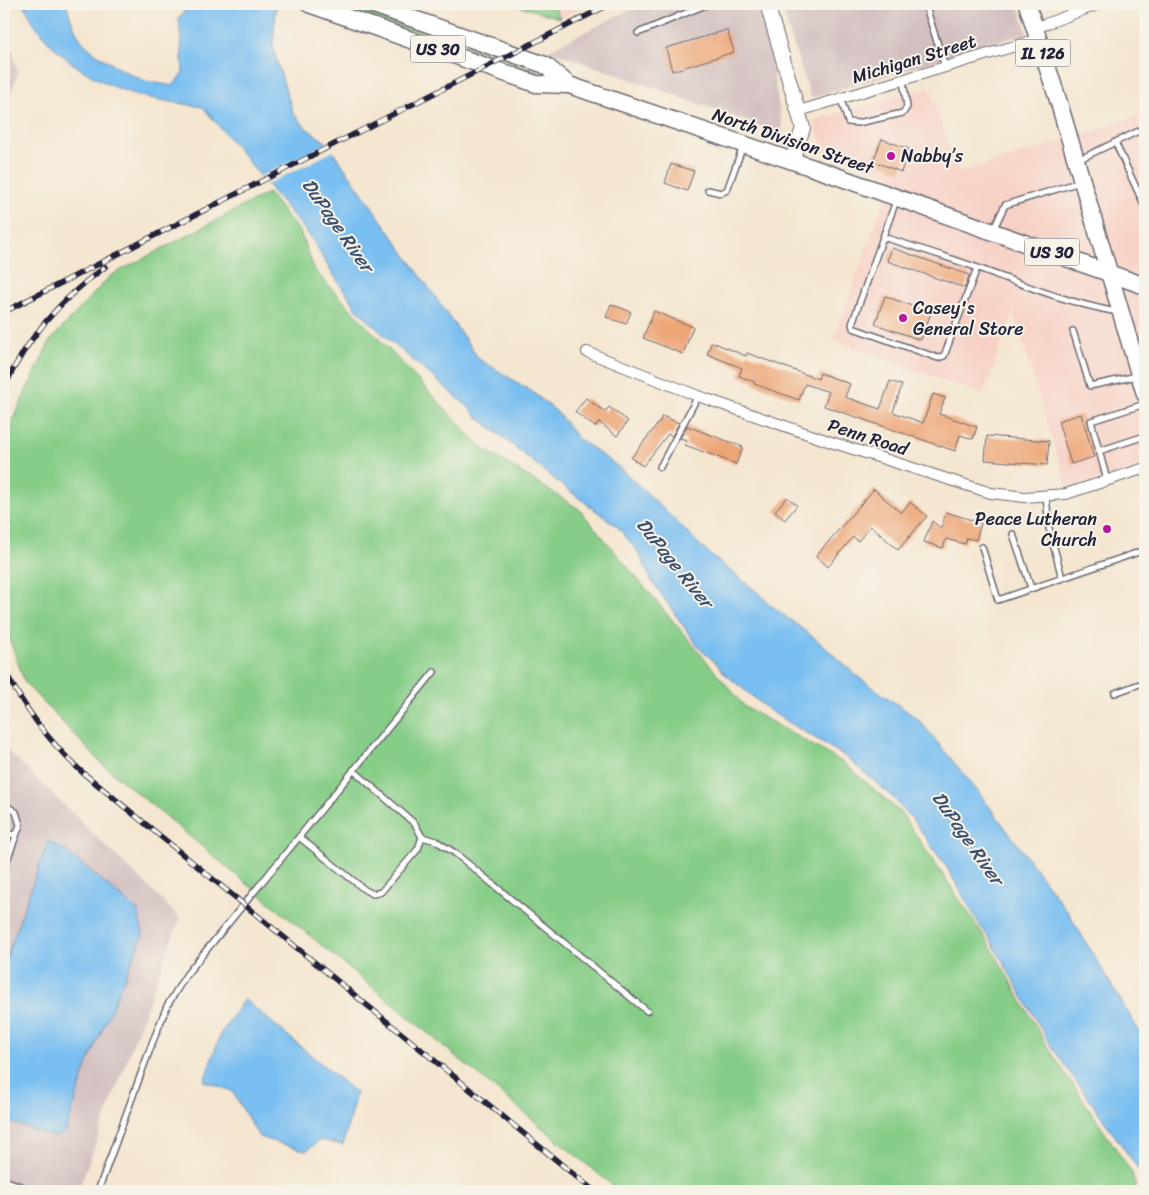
<svg xmlns="http://www.w3.org/2000/svg" width="1149" height="1195" viewBox="0 0 1149 1195" font-family="Sriracha,sans-serif">
<style>
.built{fill:#f7d1c6}
.industrial{fill:#d2bfbf}
.green{fill:#86cd87;stroke:#547861}
.water{fill:#7abff1;stroke:#4e7096}
.pier{fill:#f4e6d0}
.building{fill:#eda576}
.lines{fill:none;stroke-linecap:round;stroke-linejoin:round}
.service-casing{stroke:#6c676f;stroke-width:8}
.minor-casing{stroke:#6c676f;stroke-width:12}
.secondary-casing{stroke:#6c676f;stroke-width:16}
.primary-casing{stroke:#6c676f;stroke-width:19}
.service{stroke:#fff;stroke-width:5}
.minor{stroke:#fff;stroke-width:10}
.secondary{stroke:#fff;stroke-width:14}
.primary{stroke:#fff;stroke-width:16}
.rail-casing{stroke:#22223b;stroke-width:5.5}
.rail{stroke:#f7f3e8;stroke-width:4;stroke-dasharray:11;stroke-linecap:butt}
.poi-dot{fill:#b5179e;stroke:#f7f3e8;stroke-width:2}
.labels{text-anchor:middle;dominant-baseline:central;stroke-width:4;stroke-linejoin:round;paint-order:stroke}
.shield{fill:#f7f3e8;stroke:#62616f;stroke-width:1}
.shield-label{font-size:16px;font-weight:bold;fill:#22223b}
.street-label{font-size:18px;fill:#22223b;stroke:#f7f3e8}
.poi-label{font-size:18px;fill:#22223b;stroke:#f7f3e8;text-anchor:start}
.water-label{font-size:19px;font-style:italic;fill:#3c5172;stroke:#f7f3e8}
</style>
<rect width="100%" height="100%" fill="#f7f3e8"/>
<filter id="ink" filterUnits="userSpaceOnUse"><feTurbulence type="fractalNoise" baseFrequency=".02" numOctaves="2"/><feDisplacementMap in="SourceGraphic" scale="10" xChannelSelector="R" yChannelSelector="G"/><feConvolveMatrix kernelMatrix="1 2 1 2 8 2 1 2 1" color-interpolation-filters="sRGB"/></filter>
<filter id="wash" filterUnits="userSpaceOnUse"><feTurbulence type="fractalNoise" baseFrequency=".0096" numOctaves="4" result="noise"/><feDisplacementMap in="SourceGraphic" scale="20" xChannelSelector="R" yChannelSelector="G"/><feGaussianBlur stdDeviation="1.12" result="paint"/><feColorMatrix in="noise" values="0 0 0 0 0 0 0 0 0 0 0 0 0 0 0 0 0 1.4 0 .05"/><feComposite in="paint" operator="in"/></filter>
<g filter="url(#wash)">
<rect width="100%" height="100%" fill="#f4e6d0"/>
<g class="built">
<polygon points="553,4 589,4 560,18"/>
<polygon points="929,87 959,173 1087,134 1145,113 1145,464 1068,490 1013,312 984,395 833,340 893,177 823,151 814,120"/>
</g>
<g class="industrial">
<polygon points="642,4 757,4 769,45 783,134 548,50"/>
<polygon points="780,4 1018,4 1027,33 811,98"/>
<polygon points="4,25 18,73 4,111"/>
<polygon points="4,749 7,750 180,918 78,1191 4,1191"/>
</g>
<g class="green">
<polygon points="332,4 347,4 541,72 539,76"/>
<polygon points="511,4 553,4 560,18"/>
<polygon points="268,193 300,232 315,271 481,447 579,509 745,707 844,763 901,813 988,942 1049,1049 1132,1173 1137,1191 619,1191 102,764 25,683 4,624 4,438 50,341 110,276"/>
</g>
<g class="water">
<path d="M24,4H66C70,16 74,29 81,40C89,52 131,76 146,81C155,83 164,84 173,86L183,72L179,17L193,4H276L273,49L293,113L306,128L327,143L479,359L531,391L557,412L577,438L617,466L647,493L709,554L761,595L769,604L817,640L858,677L918,719L980,794L1067,911L1145,1041V1178L1051,1046L990,939L981,927L946,866L910,816L903,810L896,800L846,757L770,711L724,673L717,664L698,647L652,581L638,552L618,527L567,489L475,415L472,410L388,339L358,310L330,270L310,236L203,107C184,104 164,101 145,97C96,85 44,52 24,4Z"/>
<polygon points="48,841 65,850 138,911 143,935 87,1065 65,1133 54,1137 4,1120 4,964"/>
<polygon points="244,999 356,1093 343,1145 320,1140 306,1151 259,1137 232,1091 204,1081 221,1033"/>
</g>
<polygon class="pier" points="329,142 336,150 264,186 257,178"/>
<g id="blocks">
<g class="building">
<polygon points="727,30 734,52 672,71 666,48"/>
<polygon points="882,139 909,149 901,172 873,161"/>
<polygon points="671,164 694,171 687,191 665,183"/>
<polygon points="892,248 969,275 965,288 887,261"/>
<polygon points="885,296 931,313 921,340 875,324"/>
<polygon points="611,304 631,312 626,324 606,317"/>
<polygon points="654,311 693,327 683,354 643,338"/>
<polygon points="712,342 746,356 747,353 818,379 820,373 850,384 845,397 880,409 890,381 902,385 893,412 923,423 933,394 945,398 939,414 977,427 973,439 960,435 955,451 824,406 829,392 805,384 799,400 754,384 755,382 739,376 742,368 707,354"/>
<polygon points="586,398 605,412 609,407 628,421 617,436 599,422 595,427 575,412"/>
<polygon points="1081,414 1094,457 1071,464 1058,421"/>
<polygon points="662,416 679,423 672,436 668,434 643,466 631,458 660,421"/>
<polygon points="687,426 743,447 736,464 685,445 687,440 680,438"/>
<polygon points="987,436 1049,441 1047,465 985,460"/>
<polygon points="874,489 901,513 910,502 927,516 898,550 871,526 858,541 853,537 828,567 816,556"/>
<polygon points="787,497 797,505 785,520 775,511"/>
<polygon points="946,512 981,523 976,540 967,538 965,544 946,539 943,548 924,542 932,521 941,528"/>
</g>
</g>
</g>
<g filter="url(#ink)">
<use href="#blocks" fill-opacity="0" stroke="#6c676f" stroke-width="1"/>
<g class="lines">
<defs>
<g id="service">
<polyline points="925,4 945,67"/>
<polyline points="638,33 708,4"/>
<polyline points="4,52 6,55 4,55"/>
<polyline points="841,99 848,122 858,123 903,113 907,107 903,80"/>
<polyline points="1115,142 1145,207"/>
<polyline points="1078,160 1145,128"/>
<polyline points="708,190 721,193 727,190 743,146"/>
<path d="M896,201L883,237C915,247 947,257 978,268C1024,285 1068,303 1117,312"/>
<polyline points="994,228 1005,205 1080,182"/>
<polyline points="883,237 852,324 853,328 938,358 944,356 977,268"/>
<polyline points="1073,331 1090,386 1137,376"/>
<polyline points="1099,451 1145,436"/>
<polyline points="660,467 698,396"/>
<polyline points="1107,480 1091,421 1145,404"/>
<polyline points="1046,496 1049,528 1062,578"/>
<polyline points="1013,534 1031,588"/>
<polyline points="982,547 998,600 1145,550"/>
<polyline points="1115,693 1145,682"/>
<polyline points="4,804 16,812 20,825 4,869"/>
<polyline points="4,833 16,835"/>
<polyline points="299,837 365,890 373,894 381,892 418,849 422,837 415,824 353,770"/>
<polyline points="422,837 436,841 455,853 647,1011"/>
<polyline points="4,1180 33,1191"/>
<polyline points="98,1191 153,1041 167,1006 186,975 434,672"/>
</g>
<g id="minor">
<polyline points="1035,28 1099,4"/>
<polyline points="799,111 1038,39"/>
<polyline points="587,352 698,396 831,442 991,493 1025,497 1066,494 1145,468"/>
</g>
<polyline id="secondary" points="767,4 803,128 792,161"/>
<g id="primary">
<polyline points="309,4 536,84 569,85 825,172 1145,286"/>
<polyline points="371,4 545,65 569,85"/>
<polyline points="1027,4 1059,103 1145,394"/>
</g>
</defs>
<use href="#service" class="service-casing"/>
<use href="#minor" class="minor-casing"/>
<use href="#secondary" class="secondary-casing"/>
<use href="#primary" class="primary-casing"/>
<use href="#service" class="service"/>
<use href="#minor" class="minor"/>
<use href="#secondary" class="secondary"/>
<use href="#primary" class="primary"/>
<defs>
<g id="rail">
<polyline points="4,312 610,4"/>
<path d="M4,388C26,339 62,298 105,267"/>
<path d="M4,669C24,708 49,742 82,772L594,1191"/>
</g>
</defs>
<use href="#rail" class="rail-casing"/>
<use href="#rail" class="rail"/>
</g>
</g>
<g class="poi-dot">
<circle cx="891" cy="156" r="5"/>
<circle cx="903" cy="318" r="5"/>
<circle cx="1107" cy="529" r="5"/>
</g>
<g class="labels">
<g class="shield">
<rect x="410.5" y="35.5" width="55" height="27" rx="4"/>
<rect x="1015.5" y="39.5" width="55" height="27" rx="4"/>
<rect x="1024.5" y="238.5" width="55" height="27" rx="4"/>
</g>
<g class="shield-label">
<text x="438" y="49">US 30</text>
<text x="1043" y="53">IL 126</text>
<text x="1052" y="252">US 30</text>
</g>
<g class="street-label">
<text transform="translate(914 59) rotate(-17)">Michigan Street</text>
<text transform="translate(793 141) rotate(19)">North Division Street</text>
<text transform="translate(868 437) rotate(18)">Penn Road</text>
</g>
<g class="poi-label">
<text x="901" y="156">Nabby’s</text>
<text x="913" y="308">Casey's<tspan x="913" dy="21">General Store</tspan></text>
<text x="1097" y="519" text-anchor="end">Peace Lutheran<tspan x="1097" dy="21">Church</tspan></text>
</g>
<g class="water-label">
<text transform="translate(338 225) rotate(55)">DuPage River</text>
<text transform="translate(675 563) rotate(51)">DuPage River</text>
<text transform="translate(968 838) rotate(55)">DuPage River</text>
</g>
</g>
<rect width="1149" height="1195" fill="none" stroke="#f7f3e8" stroke-width="20"/>
</svg>
